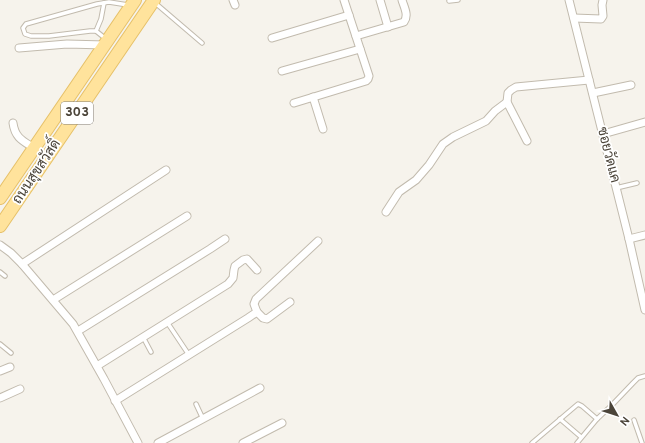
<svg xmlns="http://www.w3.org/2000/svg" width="645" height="443" viewBox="0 0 645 443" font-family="Overpass,Sarabun,sans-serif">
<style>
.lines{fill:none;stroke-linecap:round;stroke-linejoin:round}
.lane-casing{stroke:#c2bbae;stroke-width:5.5}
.street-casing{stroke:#c2bbae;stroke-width:9}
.primary-casing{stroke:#e6c16a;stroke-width:14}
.lane{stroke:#fff;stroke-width:3.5}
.street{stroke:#fff;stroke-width:7}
.primary{stroke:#ffe39c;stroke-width:12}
.labels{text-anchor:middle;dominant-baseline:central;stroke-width:3.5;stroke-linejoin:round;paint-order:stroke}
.shield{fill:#fff;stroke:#817c74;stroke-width:1}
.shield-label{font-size:13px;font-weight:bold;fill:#4b4439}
.street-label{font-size:14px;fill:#4b4439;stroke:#fff}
</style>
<rect width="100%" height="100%" fill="#f6f3ec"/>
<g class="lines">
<defs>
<g id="lane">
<polyline points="449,1 458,0"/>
<polyline points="154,2 202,43"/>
<polyline points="96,31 101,19 104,3"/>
<polyline points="106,39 96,31 90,31 49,36 31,36 25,34 23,28 26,24 97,4 109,2 128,5"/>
<polyline points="616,188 637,183"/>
<polyline points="0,272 5,276"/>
<polyline points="169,325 189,355"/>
<polyline points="143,337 151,352"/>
<polyline points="0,344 11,353"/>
<polyline points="196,404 203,419"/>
<polyline points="560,419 581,437"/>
<polyline points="634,420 642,443"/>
<polyline points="532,443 578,404 582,406 597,419"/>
<polyline points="577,443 597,419 612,405 633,383 638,378 645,376"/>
</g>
<g id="street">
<polyline points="233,0 235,5"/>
<polyline points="380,0 388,27"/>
<polyline points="569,0 629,239 645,310"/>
<polyline points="574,18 601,19 603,16 602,5 603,0"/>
<path d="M356,36L404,22C409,15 404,7 402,0"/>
<polyline points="272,38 349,15"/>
<polyline points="19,48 67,44 105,45"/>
<polyline points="282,71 360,49"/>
<polyline points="593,93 631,85"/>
<polyline points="313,97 323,129"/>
<polyline points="294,103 366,81 368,79 369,76 344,0"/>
<path d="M13,123C15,138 23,141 34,148"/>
<polyline points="603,134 645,122"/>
<polyline points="527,141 507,102 508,93 511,90 516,87 589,80"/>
<polyline points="386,212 399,192 416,180 429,165 443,144 453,137 486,121 495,111 507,102"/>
<polyline points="629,239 645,235"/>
<polyline points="0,245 11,253 22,264 73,324 104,379 138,443"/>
<polyline points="22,264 166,170"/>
<polyline points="53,300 187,216"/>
<polyline points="257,312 263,318 267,319 290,302"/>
<polyline points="78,331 210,249 225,239"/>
<polyline points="97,366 228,284 233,278 234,270 235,266 243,260 247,259 257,270"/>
<polyline points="0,371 10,367"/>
<polyline points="0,398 20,389"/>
<polyline points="115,401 248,318 257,312 254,304 256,299 318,241"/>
<polyline points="158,443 260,388"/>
<polyline points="243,443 282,423"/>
</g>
<g id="primary">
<polyline points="0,198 135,0"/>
<polyline points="0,226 154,0"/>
</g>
</defs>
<use href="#lane" class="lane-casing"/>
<use href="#street" class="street-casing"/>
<use href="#primary" class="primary-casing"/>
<use href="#lane" class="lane"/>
<use href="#street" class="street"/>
<use href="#primary" class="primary"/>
</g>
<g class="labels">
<rect class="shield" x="61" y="102" width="32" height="22" rx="3"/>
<g class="shield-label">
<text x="77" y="113">303</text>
</g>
<g class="street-label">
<text transform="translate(608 155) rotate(76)">ซอยวัดแค</text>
<text transform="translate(37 172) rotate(-56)">ถนนสุขสวัสดิ์</text>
</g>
</g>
<g transform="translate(617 415) rotate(129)" stroke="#ffffff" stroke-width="3" paint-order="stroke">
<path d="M0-3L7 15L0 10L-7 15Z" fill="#4b4439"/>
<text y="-6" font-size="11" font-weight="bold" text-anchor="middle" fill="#4b4439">N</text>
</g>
</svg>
